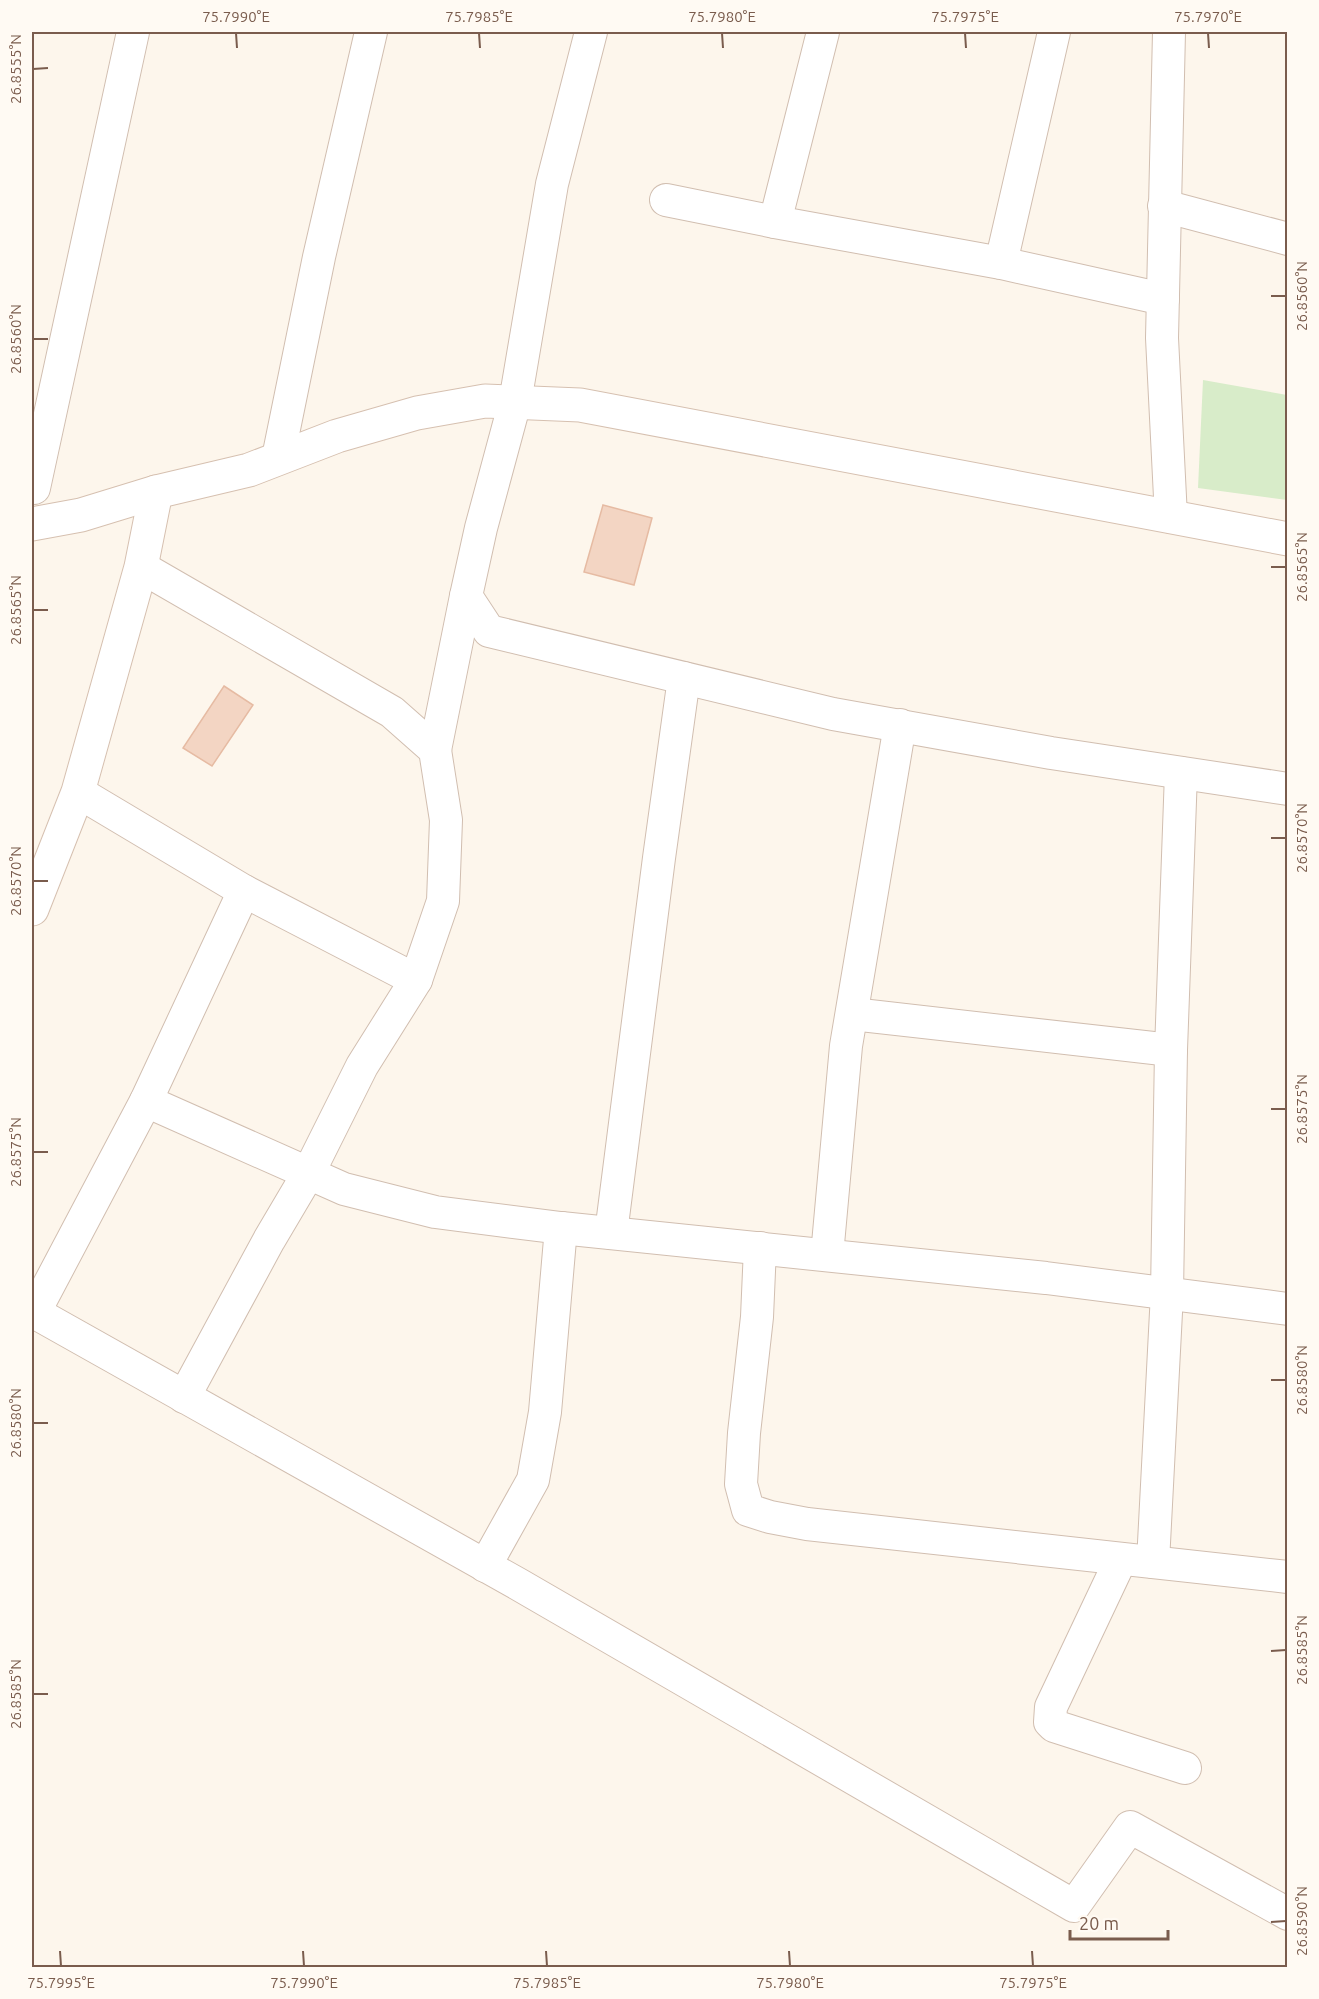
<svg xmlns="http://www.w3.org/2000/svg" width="1319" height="1999" viewBox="0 0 1319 1999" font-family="Ubuntu,sans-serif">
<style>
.park{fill:#d8ecc9}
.building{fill:#f3d5c3;stroke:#e6bba3;stroke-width:1.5}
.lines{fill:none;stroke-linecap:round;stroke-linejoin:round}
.street-casing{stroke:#d1beb0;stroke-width:34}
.secondary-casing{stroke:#d6c0b0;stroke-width:35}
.street{stroke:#fff;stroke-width:32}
.secondary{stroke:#fff;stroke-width:33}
.ticks{fill:none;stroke:#7a5c4d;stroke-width:2}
.neatline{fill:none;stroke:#7a5c4d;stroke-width:2}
.ticks-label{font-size:15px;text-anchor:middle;fill:#7a5c4d}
</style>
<rect width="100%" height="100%" fill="#fdf6ec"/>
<polygon class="park" points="1203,380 1287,395 1287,500 1198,488"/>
<g class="building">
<polygon points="603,505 652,518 634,585 584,572"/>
<polygon points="224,686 253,705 212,766 183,748"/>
</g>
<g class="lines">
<defs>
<g id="street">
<polyline points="591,32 552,184 515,402 481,528 466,596 489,631 833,714 1051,753 1288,789"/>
<polyline points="1169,32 1162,338 1171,517"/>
<polyline points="666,200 775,222 1001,263 1163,299"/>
<polyline points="1164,206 1288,239"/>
<polyline points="775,222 823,32"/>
<polyline points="1001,263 1054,32"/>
<polyline points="278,458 319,257 371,32"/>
<polyline points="34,488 133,32"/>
<polyline points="141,567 392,712 435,750 446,820 443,901 416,980 362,1066 308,1174 269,1240 184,1397"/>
<polyline points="435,750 466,596"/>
<polyline points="78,792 244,891 416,980"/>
<polyline points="852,1014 1171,1050"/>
<polyline points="146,1101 344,1189 435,1212 561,1228 1046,1278 1288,1309"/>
<polyline points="611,1233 659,858 684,678"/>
<polyline points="760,1248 757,1317 744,1433 741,1484 748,1510 770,1517 807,1524 1288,1577"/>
<polyline points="827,1255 846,1046 900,725"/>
<polyline points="32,1311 518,1584 1074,1906 1130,1827 1288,1914"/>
<polyline points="34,1313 146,1101 244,891"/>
<polyline points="1121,1559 1051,1707 1050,1722 1054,1726 1185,1768"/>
<polyline points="1153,1562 1167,1293 1171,1050 1181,773"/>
<polyline points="485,1566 533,1480 545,1412 561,1228"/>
</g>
<g id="secondary">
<polyline points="32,524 81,515 156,492 249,470 337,436 417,413 485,401 580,405 1288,539"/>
<polyline points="32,909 78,792 141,567 156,492"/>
</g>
</defs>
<use href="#street" class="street-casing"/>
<use href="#secondary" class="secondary-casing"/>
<use href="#street" class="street"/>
<use href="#secondary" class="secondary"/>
</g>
<path class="ticks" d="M236,33L237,48M479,33L480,48M722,33L723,48M965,33L966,48M1208,33L1209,48M33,69L48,68M1271,296H1286M33,339H48M1271,567H1286M33,610H48M1271,838H1286M33,881H48M1271,1109H1286M33,1152H48M1271,1380H1286M33,1423H48M1271,1651L1286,1650M33,1694H48M1271,1922L1286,1921M60,1951L61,1966M303,1951L304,1966M546,1951L547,1966M789,1951L790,1966M1032,1951L1033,1966"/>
<rect width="1319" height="1999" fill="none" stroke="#fffaf3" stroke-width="66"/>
<path d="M1070 1930v9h98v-9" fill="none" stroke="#7a5c4d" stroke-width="3"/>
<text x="1079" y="1930" font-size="18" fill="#7a5c4d" stroke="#fffaf3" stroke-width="4.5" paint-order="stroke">20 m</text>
<rect x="33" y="33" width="1253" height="1933" class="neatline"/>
<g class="ticks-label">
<text x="236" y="22">75.7990°E</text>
<text x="479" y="22">75.7985°E</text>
<text x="722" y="22">75.7980°E</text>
<text x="965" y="22">75.7975°E</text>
<text x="1208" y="22">75.7970°E</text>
<text transform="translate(16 69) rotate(-90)" y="5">26.8555°N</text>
<text transform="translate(1302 296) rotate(-90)" y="5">26.8560°N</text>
<text transform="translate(16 339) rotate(-90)" y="5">26.8560°N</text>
<text transform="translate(1302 567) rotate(-90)" y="5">26.8565°N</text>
<text transform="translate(16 610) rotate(-90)" y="5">26.8565°N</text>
<text transform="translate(1302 838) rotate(-90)" y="5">26.8570°N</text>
<text transform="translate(16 881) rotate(-90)" y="5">26.8570°N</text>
<text transform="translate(1302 1109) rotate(-90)" y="5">26.8575°N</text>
<text transform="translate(16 1152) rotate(-90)" y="5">26.8575°N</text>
<text transform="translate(1302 1380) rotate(-90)" y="5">26.8580°N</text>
<text transform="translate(16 1423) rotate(-90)" y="5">26.8580°N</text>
<text transform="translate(1302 1650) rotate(-90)" y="5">26.8585°N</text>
<text transform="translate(16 1694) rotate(-90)" y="5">26.8585°N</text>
<text transform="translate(1302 1921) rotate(-90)" y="5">26.8590°N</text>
<text x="61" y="1988">75.7995°E</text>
<text x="304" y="1988">75.7990°E</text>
<text x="547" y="1988">75.7985°E</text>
<text x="790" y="1988">75.7980°E</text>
<text x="1033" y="1988">75.7975°E</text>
</g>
</svg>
